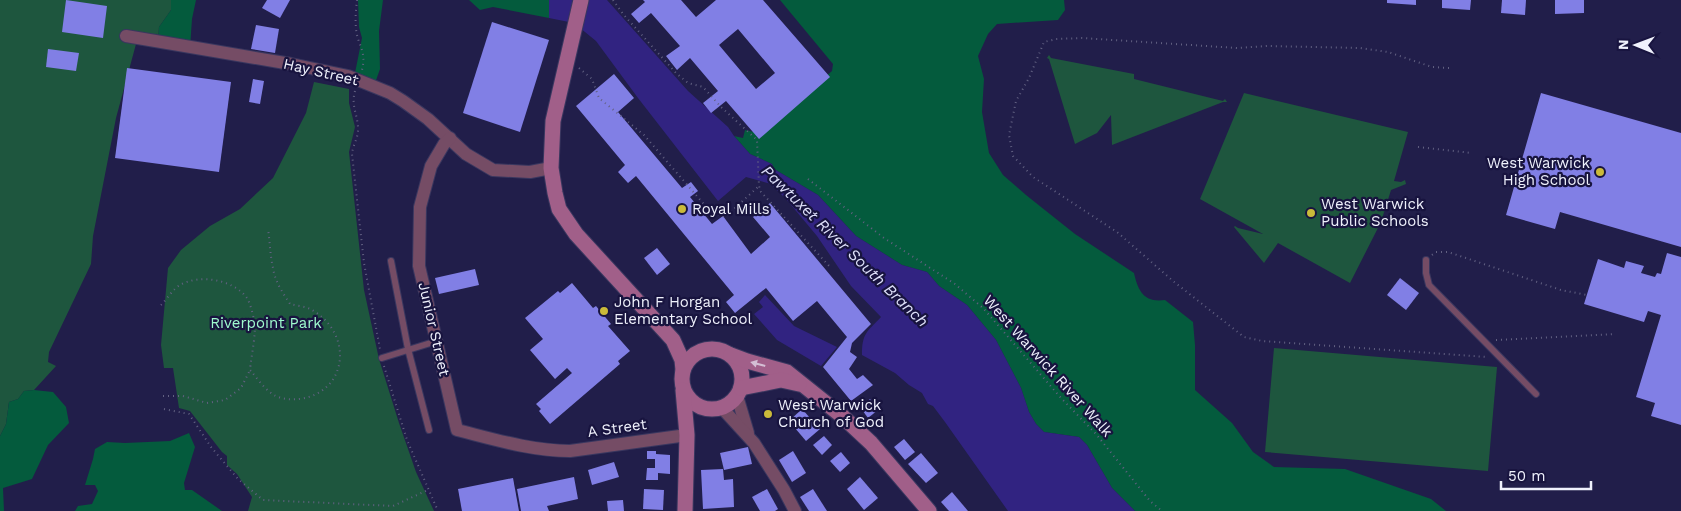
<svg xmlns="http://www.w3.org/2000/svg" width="1681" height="511" viewBox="0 0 1681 511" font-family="'Work Sans',sans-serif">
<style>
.green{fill:#1e563e}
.forest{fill:#045b3d}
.water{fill:#312381}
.building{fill:#817fe5;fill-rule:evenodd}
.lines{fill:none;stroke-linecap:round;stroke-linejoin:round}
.service-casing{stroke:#3a375f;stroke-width:8}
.minor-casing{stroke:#3a375f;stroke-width:14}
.secondary-casing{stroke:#3a375f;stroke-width:17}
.path{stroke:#626182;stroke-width:2;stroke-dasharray:1 4;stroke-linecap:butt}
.service{stroke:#754c65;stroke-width:6}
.minor{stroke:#754c65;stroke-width:12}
.secondary{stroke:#a15f89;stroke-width:15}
.oneway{fill:#d4bed4}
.poi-dot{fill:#caba3a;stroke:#18143f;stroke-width:2}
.labels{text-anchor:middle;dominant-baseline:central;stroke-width:4.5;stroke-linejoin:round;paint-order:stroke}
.street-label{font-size:15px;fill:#eff1fc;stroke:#18143f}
.poi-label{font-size:15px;fill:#eff1fc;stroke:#18143f;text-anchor:start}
.park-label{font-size:15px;fill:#9ffbce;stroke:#18143f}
.water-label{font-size:16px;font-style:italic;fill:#dcdef8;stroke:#18143f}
</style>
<rect width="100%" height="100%" fill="#211e4a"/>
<g class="green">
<polygon points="0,0 171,0 171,10 159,27 158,45 136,44 116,118 93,236 91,264 49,352 48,362 56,366 34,390 24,391 18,399 9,402 6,424 0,436"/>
<polygon points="1049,55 1051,58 1134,74 1134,79 1223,101 1225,99 1227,102 1223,102 1112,145 1111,115 1097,133 1075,144 1049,59 1047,58"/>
<polygon points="314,82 349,89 349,103 355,127 349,152 364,290 379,359 399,423 416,472 434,511 248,511 252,497 237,474 227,465 227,456 222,452 190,411 179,408 173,368 164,368 161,345 168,268 181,250 210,226 240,209 273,178 306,113"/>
<polygon points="1244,93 1408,132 1394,181 1401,182 1405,180 1406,184 1391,190 1381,222 1350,283 1278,243 1264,263 1234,227 1235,226 1238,228 1263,234 1200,199"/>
<polygon points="1274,348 1497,367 1488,471 1265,452"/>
</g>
<g class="forest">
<polygon points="171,0 196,0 192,19 190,48 158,45 159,27 171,10"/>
<polygon points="358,0 383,0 379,31 380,69 374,86 354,78 362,38 359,27"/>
<polygon points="469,0 549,0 549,18 493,7 480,10"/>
<path d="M780,0H1064L1065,10L1058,20L997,24L988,34L978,56L984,79L982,112L989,153L1003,175L1026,195L1075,234L1134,273C1138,291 1144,303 1165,300L1193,322L1195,345V390L1232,423L1253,452L1274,467L1345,469L1431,499L1446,511H1135L1112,488L1087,445L1079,437L1044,432L1036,424L1029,412L1021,388L996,340L967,305L939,286L927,272L902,265L856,236L818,195L774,169L772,164L750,154L734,136L743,138L745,130L754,132L771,124L832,71L833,64Z"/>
<polygon points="34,390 53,392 66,407 69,423 48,445 32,479 3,488 4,511 0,511 0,436 6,424 9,402 18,399 24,391"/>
<polygon points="189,433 195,447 184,483 185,490 192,490 222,511 75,511 78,506 92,504 98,491 95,485 85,485 93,459 95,449 107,442 125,443 170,441"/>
</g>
<g class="water">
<path d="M549,0H607L688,91L728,127L734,136L750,154L772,164L774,169L818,195L856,236L902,265L927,272L939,286L967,305L996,340L1021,388L1029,412L1036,424L1044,432L1079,437L1087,445L1112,488L1135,511H1008L945,422L933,406L928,404L922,393L909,385L895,373L862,355C862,333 867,332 881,317L851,286L817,236L786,199L771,184L746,177L718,201L638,98L596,41L574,23L549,18Z"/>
<polygon points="765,295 794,326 837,347 821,366 777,340 754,314 763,307 759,302"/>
</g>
<g class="building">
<polygon points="66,0 107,6 103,38 62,32"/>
<polygon points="267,0 290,0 280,18 262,8"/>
<path d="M643,0H681L696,17L716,0H763L830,77L759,139L726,101L711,113L703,103L718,91L690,58L677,70L666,56L680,46L651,13L639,23L631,14L645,2ZM738,29L775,73L756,89L719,45Z"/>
<polygon points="1387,0 1416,0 1416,5 1387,3"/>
<polygon points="1442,0 1471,0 1470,10 1442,8"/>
<polygon points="1502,0 1526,0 1525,15 1501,13"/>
<polygon points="1555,0 1584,0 1584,13 1555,14"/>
<polygon points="492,22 549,40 520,132 463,113"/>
<polygon points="256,25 279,29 275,53 251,49"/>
<polygon points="48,49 79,53 76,71 46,67"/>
<polygon points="127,68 231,82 219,172 115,158"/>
<polygon points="614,74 634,98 618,112 682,188 691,182 698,191 690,197 712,224 723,216 751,254 770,237 753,217 770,203 871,324 852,343 850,352 857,357 849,369 857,379 863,375 873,385 851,401 823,367 847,337 817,301 793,321 766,288 735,313 726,302 734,295 636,176 628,183 618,172 625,165 576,106"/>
<polygon points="253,79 264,81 260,104 249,102"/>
<polygon points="1541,93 1681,133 1681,247 1560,212 1555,229 1506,215"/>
<polygon points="657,248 670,264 657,275 644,258"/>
<polygon points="1667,253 1681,257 1681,425 1651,416 1655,403 1636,397 1661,315 1648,311 1644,322 1584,304 1598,259 1624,268 1626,261 1644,266 1641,273 1655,277 1657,273 1661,274"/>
<polygon points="475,269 479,285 439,294 435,278"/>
<polygon points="1400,278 1419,293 1406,310 1387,295"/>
<polygon points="572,283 593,308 596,306 611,324 608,326 630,351 618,361 620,364 550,424 539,411 541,409 536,404 572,373 567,368 555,379 530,350 543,339 525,318 558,291 560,293"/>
<polygon points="870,399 878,410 868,418 860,407"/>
<polygon points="802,409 820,429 806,441 789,421"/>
<polygon points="824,436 832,445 822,455 813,445"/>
<polygon points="904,439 915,452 905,460 894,447"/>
<polygon points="748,447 752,464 724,470 720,453"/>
<polygon points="647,451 656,451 656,454 670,455 670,474 658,473 658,480 646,480 647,468 655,468 655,459 647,459"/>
<polygon points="793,451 806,473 792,482 779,460"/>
<polygon points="841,452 850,463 840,472 830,461"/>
<polygon points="921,453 938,473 926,483 908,464"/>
<polygon points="614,462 619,477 592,485 588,470"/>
<polygon points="723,469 724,480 733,479 734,507 703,509 701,470"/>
<polygon points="574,477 578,499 547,506 549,511 521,511 517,489"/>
<polygon points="860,477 878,498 864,510 847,489"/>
<polygon points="513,478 519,511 462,511 458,489"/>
<polygon points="644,489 664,490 663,510 643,509"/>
<polygon points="767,489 778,509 775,511 760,511 752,497"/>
<polygon points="813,489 827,511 809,511 800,497"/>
<polygon points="952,492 968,511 949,511 941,502"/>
<polygon points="623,500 624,511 608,511 607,501"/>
</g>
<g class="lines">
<defs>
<g id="service">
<polyline points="1426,260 1426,273 1429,285 1536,394"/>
<polyline points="391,261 408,349 429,430"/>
<polyline points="382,358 437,341"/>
</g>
<g id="minor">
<polyline points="126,36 291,64 348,76 390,93 403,101 428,119 466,154 493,170 530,172 551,168"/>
<path d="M450,138L444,144L431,166L420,207L419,266L457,430C493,439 532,451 570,451L687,435"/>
<polyline points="737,396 748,433"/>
<polyline points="722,408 754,443 784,490 795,511"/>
</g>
<g id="secondary">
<polyline points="581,0 553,121 551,168 555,193 559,209 576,234 673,340 682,360 683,370"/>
<circle cx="712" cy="379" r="30"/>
<polyline points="731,355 747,361 787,372 842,416 871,443 929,511"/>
<polyline points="741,388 781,380 799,384"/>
<polyline points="683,390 687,435 685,511"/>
</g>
</defs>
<use href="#service" class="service-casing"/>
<use href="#minor" class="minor-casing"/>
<use href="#secondary" class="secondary-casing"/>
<g class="path">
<path d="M357,0C356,9 355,19 356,28C357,45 367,50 362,70"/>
<polyline points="613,0 623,14 676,73 688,83 703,87 721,107 757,140 759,186 761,192 831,268"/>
<polyline points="579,68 592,79 599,98 644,135 709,210 725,217 759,186"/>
<polyline points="1449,68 1432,67 1388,52 1360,48 1267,46 1237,48 1082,38 1056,39 1044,42 1029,78 1016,101 1009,135 1013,156 1033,177 1117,232 1173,281 1244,337 1262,341 1487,357"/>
<path d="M355,91C351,105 357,113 358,127C359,137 353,144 352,154L364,263L380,349"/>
<polyline points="1418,147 1472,153"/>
<polyline points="808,179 884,238 955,284 983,308 1061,398 1096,434 1150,501 1162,511"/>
<polyline points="1432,255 1436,252 1448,252 1561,290 1587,295"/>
<path d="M161,305C167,299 173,289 180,285C199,274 233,279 247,298C250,303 253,314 254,320C257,331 251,357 250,370C257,378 264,389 274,395C281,399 291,400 299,399C348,393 354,334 312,310C306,306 297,306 290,304C283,293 275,282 273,268C270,255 270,242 268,229"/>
<polyline points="1496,340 1615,334"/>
<polyline points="384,366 407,440 438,511"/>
<polyline points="163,396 183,396 207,403 225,400 241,388 250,370"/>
<polyline points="164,409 189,414 211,447 238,479 263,500 393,506 428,490"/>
</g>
<use href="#service" class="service"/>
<use href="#minor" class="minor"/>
<use href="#secondary" class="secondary"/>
</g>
<defs><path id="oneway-solid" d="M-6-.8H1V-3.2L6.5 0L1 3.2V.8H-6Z" transform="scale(1.25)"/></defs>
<use class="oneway" href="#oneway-solid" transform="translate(758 364) rotate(-165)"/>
<g class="poi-dot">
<circle cx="1600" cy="172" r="5"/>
<circle cx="682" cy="209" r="5"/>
<circle cx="1311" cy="213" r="5"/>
<circle cx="604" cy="311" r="5"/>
<circle cx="768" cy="414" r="5"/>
</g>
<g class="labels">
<g class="street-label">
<text transform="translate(321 72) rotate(13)">Hay Street</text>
<text transform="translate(434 329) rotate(77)">Junior Street</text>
<text transform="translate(1048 366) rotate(48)">West Warwick River Walk</text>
<text transform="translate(617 428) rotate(-8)">A Street</text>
</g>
<g class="poi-label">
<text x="1590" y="163" text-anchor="end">West Warwick<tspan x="1590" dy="17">High School</tspan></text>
<text x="1321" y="204">West Warwick<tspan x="1321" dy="17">Public Schools</tspan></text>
<text x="692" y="209">Royal Mills</text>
<text x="614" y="302">John F Horgan<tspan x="614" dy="17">Elementary School</tspan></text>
<text x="778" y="405">West Warwick<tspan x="778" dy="17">Church of God</tspan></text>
</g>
<g class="park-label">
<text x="266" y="323">Riverpoint Park</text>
</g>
<g class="water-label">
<text transform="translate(845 246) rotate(44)">Pawtuxet River South Branch</text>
</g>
</g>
<g transform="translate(1636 45) rotate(271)" stroke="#18143f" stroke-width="4" paint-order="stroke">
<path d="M0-4L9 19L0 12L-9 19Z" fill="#eff1fc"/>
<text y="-8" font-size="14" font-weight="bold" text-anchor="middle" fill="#eff1fc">N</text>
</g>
<path d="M1501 481v8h90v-8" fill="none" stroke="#eff1fc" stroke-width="2.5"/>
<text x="1508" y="481" font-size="15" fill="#eff1fc" stroke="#18143f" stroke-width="4" paint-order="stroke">50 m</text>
</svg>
